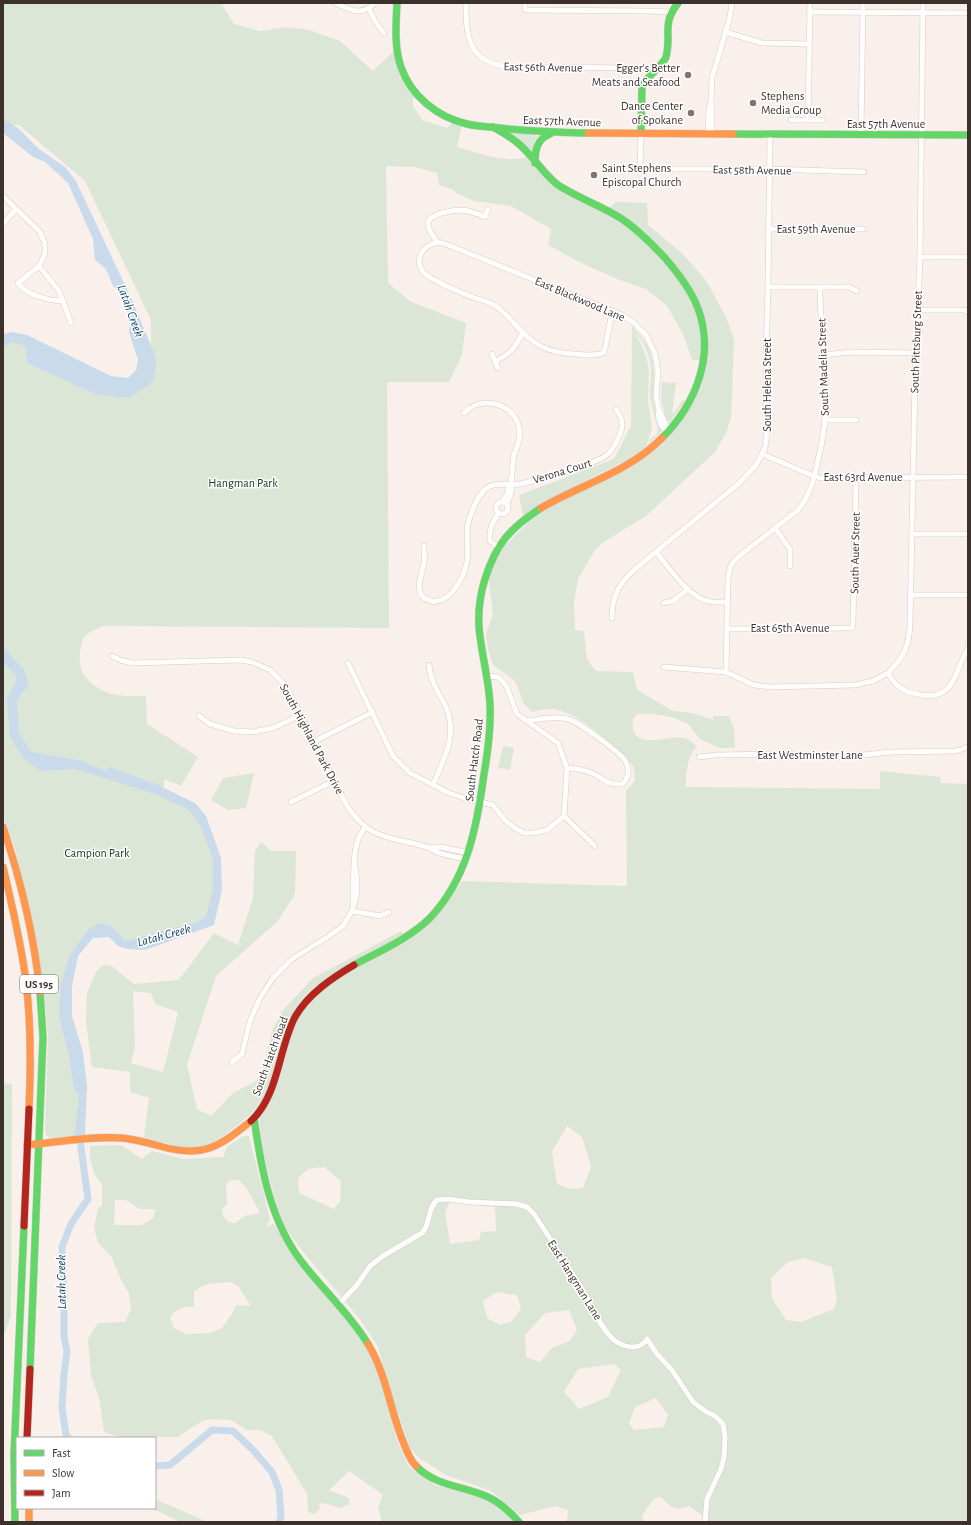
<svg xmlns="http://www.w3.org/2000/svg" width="971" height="1525" viewBox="0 0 971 1525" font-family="'Alegreya Sans',sans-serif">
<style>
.green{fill:#dbe6d7;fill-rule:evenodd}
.water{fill:#c9dbea}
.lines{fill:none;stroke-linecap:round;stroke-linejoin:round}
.river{stroke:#c9dbea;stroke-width:7}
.street-casing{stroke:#d5ccc8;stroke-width:6}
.fast-casing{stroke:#d5ccc8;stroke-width:8}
.slow-casing{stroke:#d5ccc8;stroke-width:8}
.jam-casing{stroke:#d5ccc8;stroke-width:8}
.street{stroke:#fefdfc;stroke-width:5}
.fast{stroke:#63d668;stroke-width:7}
.slow{stroke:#ff974d;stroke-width:7}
.jam{stroke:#b3261e;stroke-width:7}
.poi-dot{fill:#7e746f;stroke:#fff;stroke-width:1.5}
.labels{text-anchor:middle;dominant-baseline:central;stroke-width:3;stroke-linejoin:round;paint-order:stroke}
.shield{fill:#fff;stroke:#766f6b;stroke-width:1}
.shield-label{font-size:11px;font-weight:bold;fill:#3c312c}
.street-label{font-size:12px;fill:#3c312c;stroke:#fff}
.poi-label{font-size:12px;fill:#3c312c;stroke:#fff;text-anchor:end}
.park-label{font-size:12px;fill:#14401f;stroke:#fff}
.water-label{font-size:13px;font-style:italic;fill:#0e3f5f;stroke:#fff}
</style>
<rect width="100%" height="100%" fill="#f9f0ec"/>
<g class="green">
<path d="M3,3H221L234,24L260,31L287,27L309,30L340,41L373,71L395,50L413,93V106L422,120L447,128L453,122L462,125L457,147C480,153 506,165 529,156C538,168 547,182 560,190C572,198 588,202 601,210C611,215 622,222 632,229C639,234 645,242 651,248C682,280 706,314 701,360H692L683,334L667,306L646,289L617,279L577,261L548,245L551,229L511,206L474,201L456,193L454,190L439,185L437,173L415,167L386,166L388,283L411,302L466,323L462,355L449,382H387L389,628L103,626C98,629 91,631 87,634C78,641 78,667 84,675C90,683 97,688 106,692C117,697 133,696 146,696L147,724L198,757L181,786L164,779V793L191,806L204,822L217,860L210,919L127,945L101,930L75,955L67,985L76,1054L83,1136L51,1139L47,1136L45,1131L48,1037L43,980L15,848L3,816V340L11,336L128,389L151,348V320L85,181L19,125H3Z"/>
<polygon points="511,132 538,136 534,143 533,152"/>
<path d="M616,202L647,203L648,225L684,255L707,282L727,319L734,340L731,418L726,433L715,452L646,516L602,543L594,552L578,579L574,603L575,630L584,631L587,659L596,671L633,672L637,690L673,711L693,713L713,720V716H729L734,728L735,748H719L700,739L688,724L672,717L653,714H638L633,718C628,754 668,734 684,738C689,739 693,743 697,747C688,753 685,776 686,787L880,789V771L940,777L941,783L968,784V1522H702V1515L689,1506C674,1512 672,1508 661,1497L653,1499L642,1516L644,1522H567L568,1510L555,1506L520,1515L491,1491L446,1475L419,1458L410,1448L388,1384L378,1347L359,1318L300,1248L285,1227L277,1207L261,1144L259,1115L277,1084L296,1021L305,1007L317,994L338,979L419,932L448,900L462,881L627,886L626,791L635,781L634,767C616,748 580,712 553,709C547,708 538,711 532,712L524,704L515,681L493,665L488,649L486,634L493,615L489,580L494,564L504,547L539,511L570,494L627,470L657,449L675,430L689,410L701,388L706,370L709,333L701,307L685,278L667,255L642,231L625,217L609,208ZM567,1126L582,1137L591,1167L583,1188L570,1189L557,1184L552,1152ZM324,1167L341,1181L340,1202L334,1209L299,1193L298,1178L308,1169ZM450,1202L495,1207L496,1231L481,1232L479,1240L450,1244L445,1212ZM804,1258L832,1267L837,1300L834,1309L801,1322L786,1320L772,1298L771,1278L788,1262ZM497,1292L517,1295L521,1309L511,1322L500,1325L487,1318L483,1301ZM569,1310L577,1330L570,1341L552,1348L540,1362L526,1357L525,1335L545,1313ZM614,1364L621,1370L608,1397L579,1409L564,1392L578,1369ZM656,1398L668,1415L664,1427L634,1430L629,1423L635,1407Z"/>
<polygon points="632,326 647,344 652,358 654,372 653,399 657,418 662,430 648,446 650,439 656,435 658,429 650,399 651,368 649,356 642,341 636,334 632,332"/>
<polygon points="634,332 642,346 647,360 649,371 648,401 652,427 647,445 640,454 545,501 523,517 519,495 614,459 631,426 632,334"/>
<polygon points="662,382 676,383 672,413 674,413 683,400 685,401 670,422 666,420 667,417 665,416 661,397"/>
<polygon points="503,746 514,748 510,770 498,768"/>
<polygon points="254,773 246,808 228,810 211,800 223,778"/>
<path d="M261,842L271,851H296L295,894L278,921L216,976L187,1065L197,1109L211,1116L233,1093L256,1081L263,1068L272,1031L283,1010L313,978L401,931L404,935C387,945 369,954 351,964C336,973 318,982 306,995C279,1023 281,1065 264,1098C257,1111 245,1119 234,1128C198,1157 185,1149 144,1137L149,1098L130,1092V1072L92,1067L86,1022L87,993L97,970L105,965L111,966L134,984L179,980L214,933L238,945L253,898L255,850ZM133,991L151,993L155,1004L178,1012L163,1072L131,1063L135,1046Z"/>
<polygon points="3,1083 12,1084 11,1316 3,1338"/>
<path d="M243,1136H249L270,1219L268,1224L266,1223L268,1227L273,1223L303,1270L344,1317L371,1350L380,1374L397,1441L409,1467L435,1485L486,1499L504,1510L516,1522H382L378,1507L383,1495L349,1471L329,1490L349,1498V1504L341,1508L324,1503L319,1504L320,1509L314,1514L308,1512L307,1494L272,1436L260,1430H246L232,1420L212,1419L202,1421L178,1437H119L104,1432L99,1397L91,1376L88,1339L98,1323L125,1322L131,1309L129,1293L123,1284L111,1256L98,1243L94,1227L98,1208L102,1206V1184C92,1175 89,1159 90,1146L121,1145L142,1159L152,1151L183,1159L223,1157L227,1147ZM230,1180H238L246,1187L260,1213L245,1216L235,1223L229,1222L223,1216L222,1209L227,1205L226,1185ZM115,1200H125L130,1202L139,1209H156L153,1218L142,1225H114ZM230,1282L238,1286L251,1306L236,1305L232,1314L222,1328L210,1333L186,1334L174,1328L170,1318C175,1309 184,1306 194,1307V1291L207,1284Z"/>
<polygon points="155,1499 203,1520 205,1522 180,1522 151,1508 155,1508"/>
</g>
<g class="water">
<polygon points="3,118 19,129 39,149 65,167 76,181 131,298 155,355 156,366 153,382 129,398 98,395 27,363 25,346 12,342 3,347 3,334 12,332 27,335 111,376 128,378 136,370 138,360 129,332 130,319 121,294 113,286 106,269 95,260 93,239 68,183 45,162 33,157 3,133"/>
<polygon points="3,646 24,670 29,684 17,700 19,733 31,752 79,760 106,771 109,767 156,784 195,803 206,816 221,858 222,890 214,925 145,950 127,949 118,946 109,937 93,938 78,956 72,986 72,1016 83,1052 87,1087 85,1135 74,1136 79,1101 78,1093 74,1089 69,1056 59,1016 61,984 70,955 88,930 99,923 111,926 126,941 197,922 206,917 213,889 213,860 201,826 189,810 157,795 76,769 40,771 22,756 10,737 7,697 14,687 17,677 3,662"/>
</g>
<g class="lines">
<g class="river">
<polyline points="69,1438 66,1435 62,1407 64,1374 67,1352 64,1337 64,1292 62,1247 71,1224 88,1199 81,1148 80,1134"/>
<polyline points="155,1466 170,1465 212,1430 233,1431 253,1450 272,1472 279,1490 281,1517 279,1522"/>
</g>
<defs>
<g id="street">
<path d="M335,3C351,10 360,17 375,3"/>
<path d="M466,3C466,38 468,62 509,67L644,68L656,69"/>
<polyline points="525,3 525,10 648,11 671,12"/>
<polyline points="369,9 376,23 384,33"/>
<polyline points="809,12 968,13"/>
<polyline points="725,32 762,43 809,44"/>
<polyline points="711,103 712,108 712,134"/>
<polyline points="791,120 823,120"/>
<polyline points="808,120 810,3"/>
<polyline points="641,133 640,169 769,169 864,172"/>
<polyline points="708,134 709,108 711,102 712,78 730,17 732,3"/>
<polyline points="861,135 863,3"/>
<path d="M3,196L40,232L45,244V254L39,266L18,283C26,295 50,301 64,301"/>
<polyline points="3,224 16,209"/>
<polyline points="768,229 863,229"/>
<path d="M437,242C434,237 429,231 428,225C427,213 454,210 463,210C471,211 478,214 485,217L488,209"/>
<polyline points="920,257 968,257"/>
<polyline points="39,266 59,291 71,323"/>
<polyline points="768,287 849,287 857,291"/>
<polyline points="917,310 964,310 968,312"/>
<path d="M612,312L605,348L603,353C595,356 584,355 575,354C546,353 532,344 513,322C506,315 501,308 492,304C487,301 481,300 475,298C464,294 430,280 423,272C412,257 427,240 443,243L577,297L620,314L633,322L646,335L655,354L658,372L656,394L659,410L658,416L661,425L667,433"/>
<polyline points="492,354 498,368"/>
<polyline points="824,355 852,352 916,353"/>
<path d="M496,361C511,353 514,349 522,334"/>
<polyline points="659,410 666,425 670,430"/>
<path d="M464,413C472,405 483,401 495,404C512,408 522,422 519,440C518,445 516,450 514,455C512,465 512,475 511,486"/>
<polyline points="825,420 856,420"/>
<polyline points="762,454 809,474 820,478 968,477"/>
<circle cx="502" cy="508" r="6"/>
<polyline points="502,502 507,494 509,485"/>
<polyline points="507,504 511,493 512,485"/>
<polyline points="775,528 790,549 790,566"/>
<polyline points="912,534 968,534"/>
<path d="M424,546C424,551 425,557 424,562C423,574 410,596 431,601C449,605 462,580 466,566C470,552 465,537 468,523C471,513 475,501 482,493C490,480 508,486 521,484C542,478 595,466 609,453C614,448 617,441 620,434C624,425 622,417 616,409"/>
<path d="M498,547L490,541C489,529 492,523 499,513"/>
<path d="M656,552C669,567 688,597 708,601C714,603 721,602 727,602"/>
<polyline points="911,595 968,595"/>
<polyline points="664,603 673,601 688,589"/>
<path d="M612,618C612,596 618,585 634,570L738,484L756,465L765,448L767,432L766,361L768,287L770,134"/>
<polyline points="727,629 852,628 853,623 856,478"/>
<path d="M112,656L120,660L132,663L240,660L252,662L270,670L286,686L346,804C369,841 390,836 427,847C431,849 435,851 439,853C447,856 457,857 466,859"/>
<polyline points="348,663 393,756 410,773 449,793 464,798 493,805 504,819 513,827 524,833 534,833 547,830 564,816 567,768 558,743 517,714 506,685 498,677 487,676"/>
<path d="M429,665C430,680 438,692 445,705C459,734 444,758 433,785"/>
<path d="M664,667L726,672L754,685L769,687L855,685L873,681L888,673C896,687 902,691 917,694C955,703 953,674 968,648"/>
<path d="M726,672L728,577L731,565L738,557L798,510C810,496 815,477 818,460C823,440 826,420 826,399C826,362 820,325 820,287"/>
<path d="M888,673C904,657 909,647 910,624L915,381L920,257L923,3"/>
<polyline points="199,716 210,724 234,731 252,732 273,728 301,715"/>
<path d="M528,721C542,718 555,716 568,719C579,722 616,750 624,759C626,761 628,767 628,770C629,776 626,780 623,784C605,785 606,779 592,773C584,770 575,768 567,768"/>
<polyline points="315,741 373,712"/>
<polyline points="699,757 715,755 787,754 814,757 845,757 891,752 956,751 968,747"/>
<polyline points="291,802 334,781"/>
<polyline points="564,816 595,846"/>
<polyline points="430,848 441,847 469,853"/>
<polyline points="353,903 353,879 355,852 358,839 365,827"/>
<polyline points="352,911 380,916 389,912"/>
<polyline points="232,1062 242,1054 250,1021 260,998 273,978 292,959 329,936 343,926 352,911 356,898 357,880 355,867"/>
<path d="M338,1305L357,1285L370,1266L383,1256L422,1233C431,1224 427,1208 437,1200L448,1199L469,1202L517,1204L527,1207L534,1214C551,1240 568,1266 584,1292C593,1307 599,1326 613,1339C622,1347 639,1352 647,1339L657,1354L672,1370L693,1402L705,1411L715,1416L723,1424L725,1436L724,1457L721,1469L707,1499L705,1522"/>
</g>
<g id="fast">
<path d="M397,3C396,24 394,47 401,67C411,96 437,117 467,124C480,127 496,127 509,129C536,131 562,133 588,133"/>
<path d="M493,127C505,134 518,141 527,152C538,163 546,176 558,185C578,198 602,206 622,219C638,230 652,244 665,258C677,272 690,288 697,306C716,353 697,403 662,438"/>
<path d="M641,133L642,85C647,78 665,62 666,57C672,34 661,25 678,3"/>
<polyline points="733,134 968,135"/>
<path d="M535,163C535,150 537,139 550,134"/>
<path d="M354,965C380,951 408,939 429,919C467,880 477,827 484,774C488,751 491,728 490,705C489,679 481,653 479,627C478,611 480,595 485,579C496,544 510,528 541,508"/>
<path d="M254,1118C261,1168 270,1220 301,1261C323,1290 350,1314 368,1344"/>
<polyline points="30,1369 43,1037 40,992"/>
<path d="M416,1466C436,1487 466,1486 490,1498C502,1504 511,1513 519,1522"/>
<polyline points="15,1522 14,1455 24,1226"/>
</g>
<g id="slow">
<polyline points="588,133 733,134"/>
<path d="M541,508C582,484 629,472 662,438"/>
<path d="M3,827C21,881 34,935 40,992"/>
<path d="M3,867C12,905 21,942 26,981C31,1023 31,1066 29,1109"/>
<path d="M27,1145C58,1142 90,1136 121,1138C135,1139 149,1143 163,1147C204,1158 220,1146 251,1121"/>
<path d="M368,1344C387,1375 390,1411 404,1444C407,1452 410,1460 416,1466"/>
<polyline points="29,1508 29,1522"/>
</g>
<g id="jam">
<path d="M251,1121C279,1095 278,1050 295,1017C308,994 332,978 354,965"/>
<polyline points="24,1226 29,1109"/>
<polyline points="27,1438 30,1369"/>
</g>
</defs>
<use href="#street" class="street-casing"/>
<use href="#fast" class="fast-casing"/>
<use href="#slow" class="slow-casing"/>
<use href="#jam" class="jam-casing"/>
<use href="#street" class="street"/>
<use href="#fast" class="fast"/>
<use href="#slow" class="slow"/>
<use href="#jam" class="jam"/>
</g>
<g class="poi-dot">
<circle cx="688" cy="75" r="4"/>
<circle cx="753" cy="103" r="4"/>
<circle cx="691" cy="113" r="4"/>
<circle cx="594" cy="175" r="4"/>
</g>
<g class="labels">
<rect class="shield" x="20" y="975" width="38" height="18" rx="3"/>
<g class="shield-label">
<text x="39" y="984">US 195</text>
</g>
<g class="street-label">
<text transform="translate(543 67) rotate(1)">East 56th Avenue</text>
<text transform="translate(562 121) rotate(2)">East 57th Avenue</text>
<text x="886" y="124">East 57th Avenue</text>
<text transform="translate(752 170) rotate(1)">East 58th Avenue</text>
<text x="816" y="229">East 59th Avenue</text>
<text transform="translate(580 299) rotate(23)">East Blackwood Lane</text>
<text transform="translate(916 342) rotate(-88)">South Pittsburg Street</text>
<text transform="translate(823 367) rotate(-92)">South Madelia Street</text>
<text transform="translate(767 385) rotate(-90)">South Helena Street</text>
<text transform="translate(562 471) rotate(-17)">Verona Court</text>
<text x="863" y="477">East 63rd Avenue</text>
<text transform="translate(855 553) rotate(-89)">South Auer Street</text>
<text x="790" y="628">East 65th Avenue</text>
<text transform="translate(312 739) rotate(62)">South Highland Park Drive</text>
<text x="810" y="755">East Westminster Lane</text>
<text transform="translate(474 760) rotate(-83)">South Hatch Road</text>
<text transform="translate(270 1056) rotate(-70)">South Hatch Road</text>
<text transform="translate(575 1280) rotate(58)">East Hangman Lane</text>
</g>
<g class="poi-label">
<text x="680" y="68">Egger's Better<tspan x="680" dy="14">Meats and Seafood</tspan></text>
<text x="761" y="96" text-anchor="start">Stephens<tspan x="761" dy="14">Media Group</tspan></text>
<text x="683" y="106">Dance Center<tspan x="683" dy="14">of Spokane</tspan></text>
<text x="602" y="168" text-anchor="start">Saint Stephens<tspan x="602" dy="14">Episcopal Church</tspan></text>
</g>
<g class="park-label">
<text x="243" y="483">Hangman Park</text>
<text x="97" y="853">Campion Park</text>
</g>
<g class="water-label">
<text transform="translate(130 311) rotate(70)">Latah Creek</text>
<text transform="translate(164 936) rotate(-15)">Latah Creek</text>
<text transform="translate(62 1282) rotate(-91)">Latah Creek</text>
</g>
</g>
<rect width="971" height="1525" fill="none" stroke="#3c312c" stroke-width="8"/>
<rect x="16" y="1437" width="140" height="72" fill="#ffffff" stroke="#b1adab"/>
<rect x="24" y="1450" width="20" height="6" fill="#63d668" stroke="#b1adab"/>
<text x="52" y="1457" font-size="12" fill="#3c312c">Fast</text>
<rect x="24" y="1470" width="20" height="6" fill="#ff974d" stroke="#b1adab"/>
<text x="52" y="1477" font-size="12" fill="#3c312c">Slow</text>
<rect x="24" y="1490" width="20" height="6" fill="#b3261e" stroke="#b1adab"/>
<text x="52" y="1497" font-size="12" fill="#3c312c">Jam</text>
</svg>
